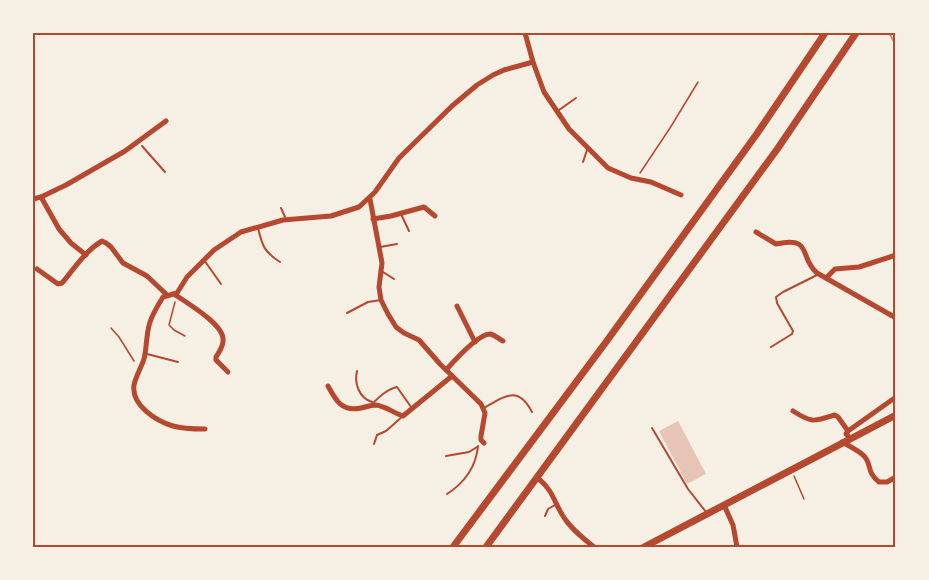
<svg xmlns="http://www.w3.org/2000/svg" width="929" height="580" viewBox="0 0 929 580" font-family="Overpass,sans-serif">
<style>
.building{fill:#e6c5b7}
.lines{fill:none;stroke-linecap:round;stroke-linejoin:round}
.path{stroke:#b5482f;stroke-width:1.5}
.service{stroke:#b5482f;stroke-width:2}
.minor{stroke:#b5482f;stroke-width:5}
.secondary{stroke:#b5482f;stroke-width:7}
.rail{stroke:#cf8b77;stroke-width:2}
.neatline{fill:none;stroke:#b5482f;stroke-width:2}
</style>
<rect width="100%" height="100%" fill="#f6efe4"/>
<polygon class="building" points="678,421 706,474 687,484 659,431"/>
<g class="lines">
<g class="path">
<polyline points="640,173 670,128 698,82"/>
<polyline points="175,302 169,325 174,330 185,336"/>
<polyline points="111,328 119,337 134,361"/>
<polyline points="794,476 804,499"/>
</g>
<g class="service">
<polyline points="559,110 576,98"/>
<polyline points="142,146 165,172"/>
<polyline points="583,162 587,150"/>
<polyline points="281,208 285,217"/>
<polyline points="401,214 409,231"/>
<path d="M258,228C262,245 264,252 280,262"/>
<polyline points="380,247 397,244"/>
<polyline points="204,260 221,284"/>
<polyline points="383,272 394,279"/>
<polyline points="347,313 368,302 381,300"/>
<polyline points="771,347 792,334 793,331 777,303 776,297 783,292 817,275"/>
<polyline points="147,354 178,362"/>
<path d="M357,371C354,383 359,398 372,402"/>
<path d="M371,405C379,397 387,389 397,387L411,407"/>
<path d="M484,408C505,396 518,385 532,412"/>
<polyline points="652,428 688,489 706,512"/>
<polyline points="374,444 377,435 386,431 403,416"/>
<polyline points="446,456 469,452 477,447"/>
<path d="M447,494C464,483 476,467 478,446"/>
<polyline points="545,516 548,509 555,505"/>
</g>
<g class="minor">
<polyline points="525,33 533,62 544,92 569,129 608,168 631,178 651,182 681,195"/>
<polyline points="41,197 59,229 71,243 86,255"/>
<polyline points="33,199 41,197 66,185 125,151 166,121"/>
<polyline points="370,199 382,263 379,287 381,300 388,314 396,327 404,333 419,340 440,364 481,404 485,413 481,436 481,440 484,443"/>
<polyline points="373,219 391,216 424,207 435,216"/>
<path d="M756,232L776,244C814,236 798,257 817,273L896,318"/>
<path d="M37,269L58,284L62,283C74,269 85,251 102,241L106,243L111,247L123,263L147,276L167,295"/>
<polyline points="826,278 835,269 859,267 896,255"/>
<path d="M174,294C187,303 223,324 223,339C224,346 219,352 216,357V360L228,372"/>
<polyline points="457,306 475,342"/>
<path d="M446,370C454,361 478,334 490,334C495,335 499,339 503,341"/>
<path d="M328,386C336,401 342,412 361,408C366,407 371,405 376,405C385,406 394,413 403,416L452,376"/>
<path d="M793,411C812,423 813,422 835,415L838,417L848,431"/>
<path d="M205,429C194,429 183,429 173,426C156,421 131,405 134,385C136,376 141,368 144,359C147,347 146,334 150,322C153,313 158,305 163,297L177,293L187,277L214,250L241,232L283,220L331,216L359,207L375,192L399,158L452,106L477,85L493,75L504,70L533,62"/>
<polyline points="849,437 846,434 848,431 896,397"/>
<path d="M842,442C849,446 858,450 864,456C872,464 866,472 879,482H887L896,477"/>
<path d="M540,480C553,491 554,502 563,516C570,528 583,538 594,547"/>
<polyline points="724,505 733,525 737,547"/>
</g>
<g class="secondary">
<polyline points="453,547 606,342 756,135 825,33"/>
<polyline points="486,547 778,148 856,33"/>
<polyline points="644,547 896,415"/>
</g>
<polyline class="rail" points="889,33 896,45"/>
</g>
<rect width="929" height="580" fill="none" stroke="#f6efe4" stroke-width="69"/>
<rect x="34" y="34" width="860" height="512" class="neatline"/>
</svg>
